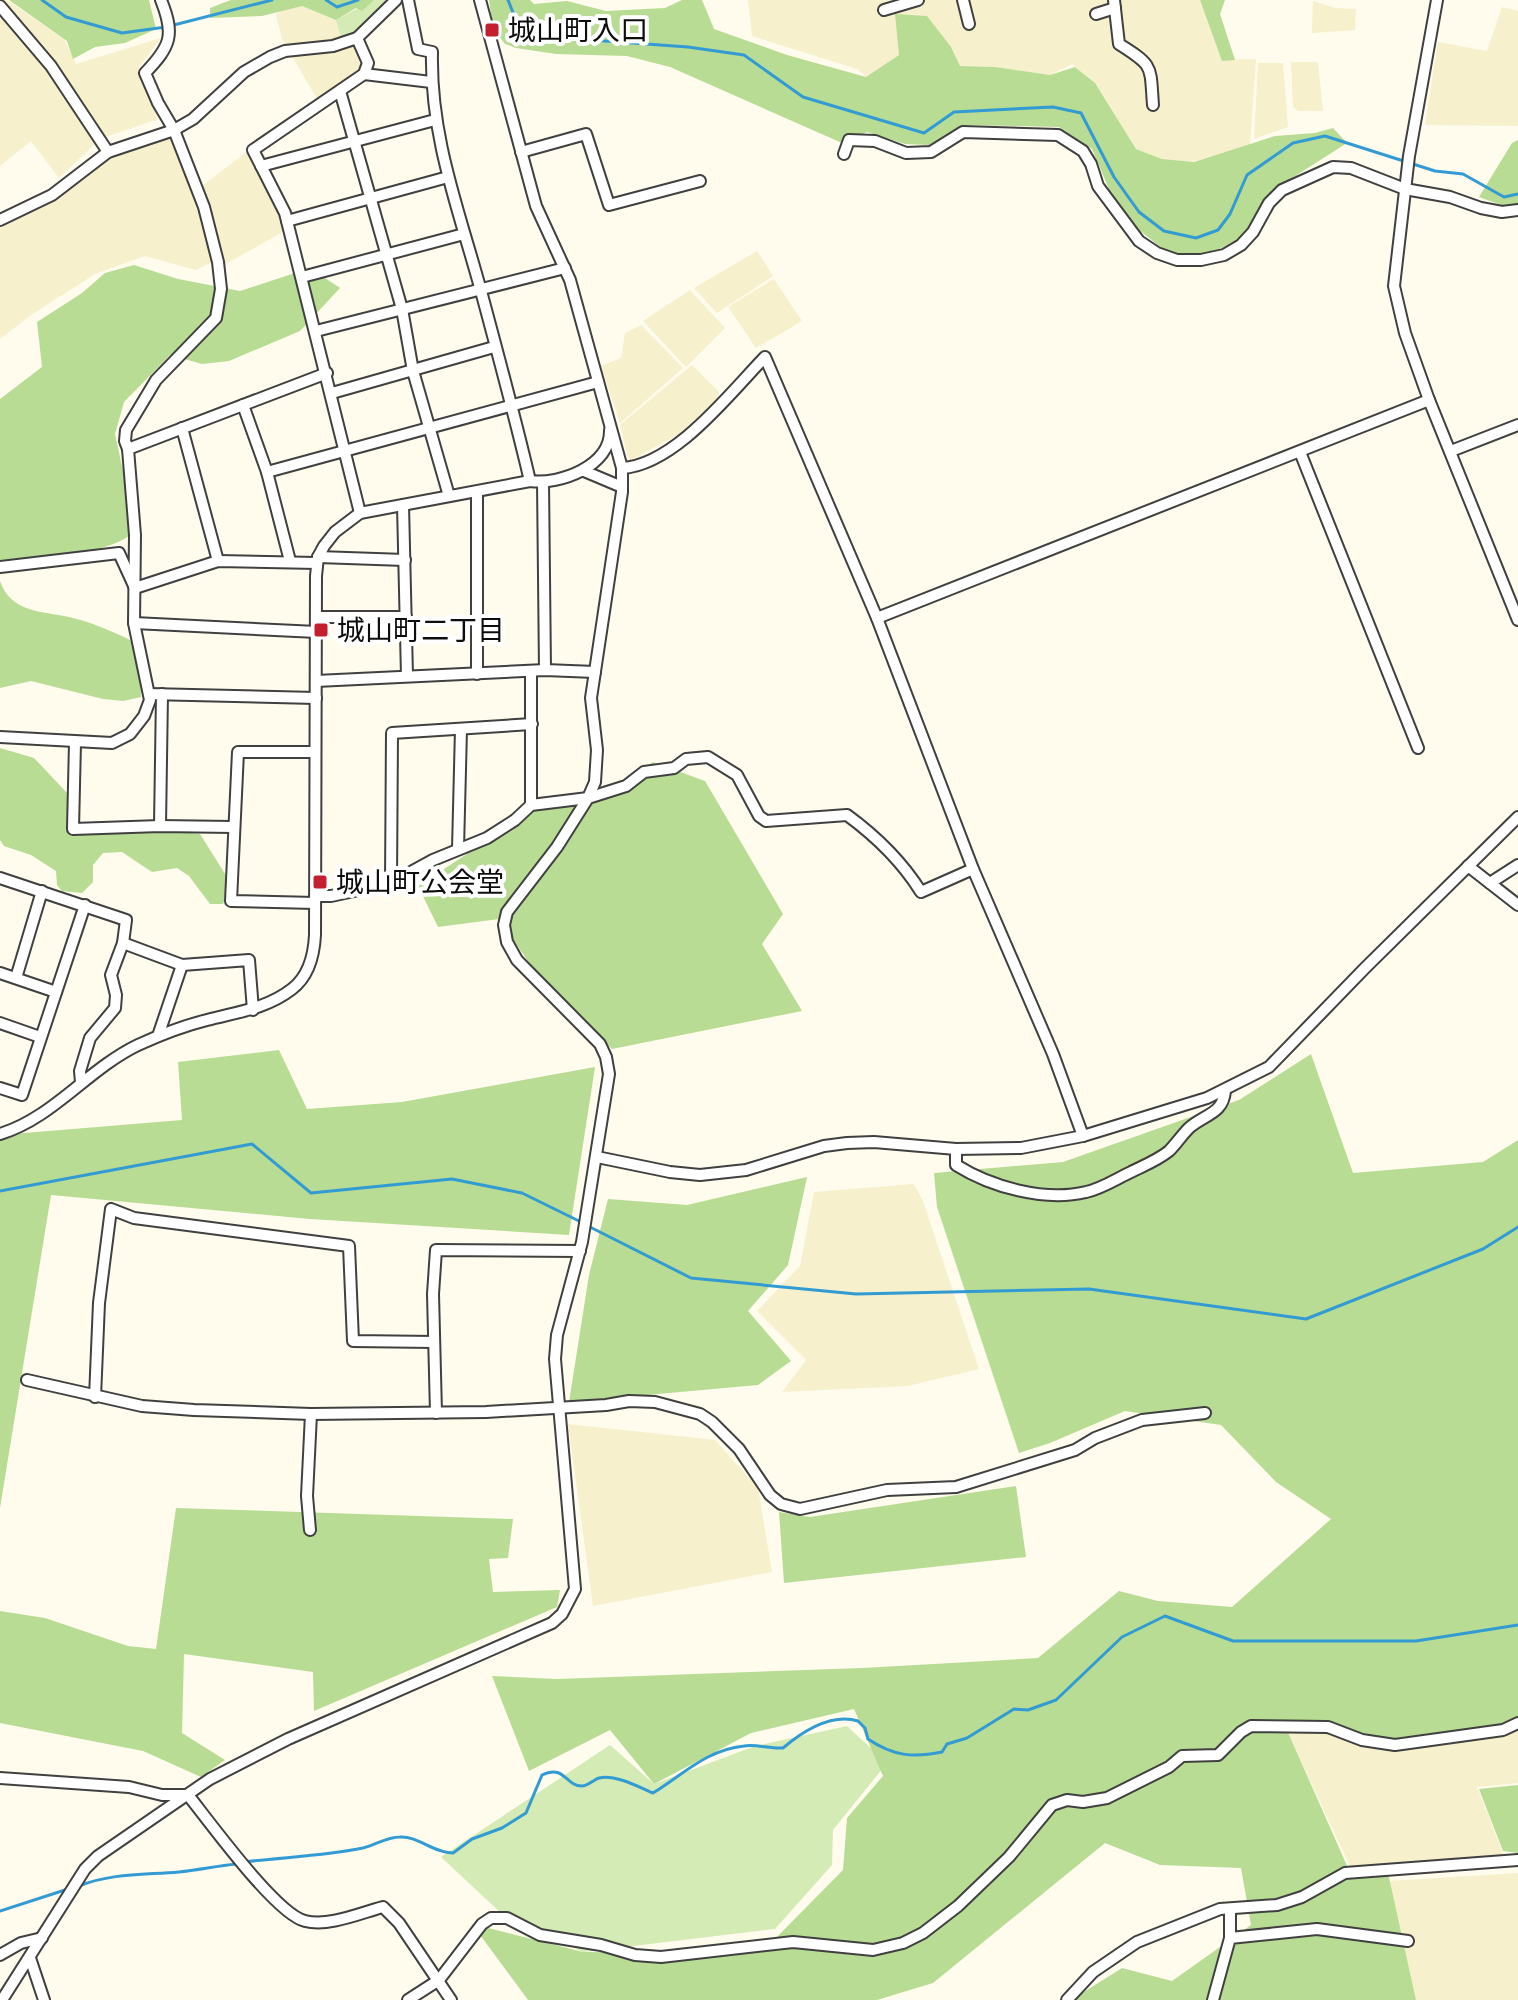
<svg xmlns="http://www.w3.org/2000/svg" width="1518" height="2000" viewBox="0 0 1518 2000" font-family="'Crimson Pro','Noto Sans JP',serif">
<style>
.farmland{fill:#f6f0cc}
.green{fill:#d4ebb5}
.forest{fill:#b8dc94}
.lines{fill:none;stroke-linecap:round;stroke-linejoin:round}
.stream{stroke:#339bd3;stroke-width:3}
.minor-casing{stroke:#404040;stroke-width:14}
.minor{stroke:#fff;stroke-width:10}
.poi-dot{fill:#c31f2f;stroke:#fff;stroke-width:3}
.labels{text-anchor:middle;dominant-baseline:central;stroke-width:8;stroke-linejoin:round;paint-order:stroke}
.poi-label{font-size:28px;fill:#0d0d0d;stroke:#fff;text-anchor:start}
</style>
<rect width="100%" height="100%" fill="#fffbed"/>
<g class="farmland">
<polygon points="0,0 7,0 64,39 76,64 161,38 139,67 158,119 100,139 59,178 31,141 0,166"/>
<polygon points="748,0 1200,0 1222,60 1256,59 1250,145 1191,162 1162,159 1136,149 1095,83 1072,64 1050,75 995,67 960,66 951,47 899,55 866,77 857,69 752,36"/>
<polygon points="1313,1 1335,8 1356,9 1355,30 1312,33"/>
<polygon points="302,6 336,20 342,42 353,44 361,68 319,102 282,39 276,15 281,10"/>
<polygon points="1502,7 1518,11 1518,126 1425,125 1438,42 1487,51"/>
<polygon points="1291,62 1318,62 1323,111 1298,111 1293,107"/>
<polygon points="1258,63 1283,63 1288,127 1254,139"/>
<polygon points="171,137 200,208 212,262 196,270 145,256 95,274 31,315 0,339 0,228 25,215 116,154"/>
<polygon points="248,151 286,230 224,265 209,203 199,188"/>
<polygon points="757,251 773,276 717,313 694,288"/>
<polygon points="774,279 802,321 756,348 728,307"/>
<polygon points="690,290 725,328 686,367 643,321"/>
<polygon points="641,325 683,368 620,423 601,366 621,358 625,333"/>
<polygon points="692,365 719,392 716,401 681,433 629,461 620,425"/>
<polygon points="914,1184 923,1201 979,1369 908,1386 782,1392 806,1360 757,1311 800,1266 814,1192"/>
<polygon points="568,1424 715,1440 758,1488 772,1572 593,1606"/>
<polygon points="1518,1728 1518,1783 1477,1787 1504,1856 1355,1877 1287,1731"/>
<polygon points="1518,1873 1518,2000 1416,2000 1389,1881"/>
</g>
<g class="green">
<polygon points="373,0 388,0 355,34 342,42 336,20"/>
<polygon points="847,1726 887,1763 833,1830 832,1865 775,1929 583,1952 502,1914 441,1857 610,1745 654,1784 755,1746"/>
</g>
<g class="forest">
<polygon points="9,0 149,0 156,29 125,43 95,47 73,59 67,41"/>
<polygon points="231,0 374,0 362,11 356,8 336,20 302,6 262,16 210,18 210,8"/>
<polygon points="489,0 530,0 534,4 567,1 606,11 665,8 682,0 702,0 714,29 787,55 866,77 899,55 895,14 927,16 951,47 960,66 995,67 1050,75 1075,67 1095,83 1136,149 1162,159 1194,162 1275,136 1315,133 1333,128 1347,143 1278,187 1253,232 1219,249 1177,260 1120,215 1092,149 1059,127 966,125 929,145 905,144 867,132 842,143 670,67 627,56 556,54 516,48 505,44 493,28"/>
<polygon points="1200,0 1225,0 1220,14 1235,60 1222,61"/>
<polygon points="1518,140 1518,204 1504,206 1479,197 1512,143"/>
<path d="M134,265L178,279L240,291L310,268L340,288L300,331L229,361L202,364L170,355L124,402L115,434L126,485L129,536C104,554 32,561 0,561V399L42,367L37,322L82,293L105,273Z"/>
<path d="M0,581C11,613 42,611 69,617C90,622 110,630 130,640L140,670L141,697L123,701L103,699L31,681L0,688Z"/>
<polygon points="0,748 34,758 69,795 70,832 142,827 200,834 232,885 223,904 210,904 189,876 177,868 152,872 122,852 103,853 93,865 93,882 82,893 62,891 57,885 56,871 31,855 4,846 0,840"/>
<polygon points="653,762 705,781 783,914 762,944 802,1011 612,1049 532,967 499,919 438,927 418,886 534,810 593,804"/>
<polygon points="279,1050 307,1109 402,1102 595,1067 569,1235 310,1219 51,1195 0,1508 0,1135 182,1120 178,1062"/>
<polygon points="1311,1054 1353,1173 1483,1162 1518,1140 1518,1723 1395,1745 1286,1728 1352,1877 1388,1873 1416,2000 1071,2000 1122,1968 1172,1981 1251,1925 1241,1868 1160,1865 1105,1843 933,1983 877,2000 528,2000 472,1924 583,1952 701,1953 770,1944 843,1870 847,1818 883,1776 854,1709 751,1733 654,1784 610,1730 529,1771 492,1676 557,1679 862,1668 1038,1658 1119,1591 1158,1601 1232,1607 1331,1519 1276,1482 1221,1425 1125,1411 1050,1443 1019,1453 937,1207 934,1173 1063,1162 1239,1100"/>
<polygon points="807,1177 788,1265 748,1311 791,1361 758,1385 569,1402 589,1275 608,1199 687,1205"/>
<polygon points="1016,1486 1026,1557 784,1583 779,1512 810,1517"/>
<polygon points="176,1508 513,1519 508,1558 489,1559 493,1592 560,1590 557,1607 314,1711 313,1672 184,1654 182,1733 225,1760 201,1777 143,1751 0,1723 0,1611 45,1618 128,1646 156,1649"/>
<polygon points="1518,1785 1518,1853 1503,1851 1479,1789"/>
</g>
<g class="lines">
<g class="stream">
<polyline points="42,0 66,17 122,33 166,27 272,0"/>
<polyline points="326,0 337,7 358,0"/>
<polyline points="508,0 522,35 688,47 744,55 803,97 924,133 954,112 1053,107 1081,113 1114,177 1139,212 1164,231 1196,238 1218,230 1230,214 1247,175 1293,143 1325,136 1435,171 1463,174 1504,197 1518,194"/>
<polyline points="0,1191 252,1144 311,1193 452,1179 522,1193 581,1222"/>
<polyline points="588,1226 691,1278 856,1294 1089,1289 1306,1319 1483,1249 1518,1227"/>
<path d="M244,1862C284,1857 324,1856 363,1848C376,1845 386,1837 400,1837C418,1836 434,1853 453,1853L472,1839L502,1828L526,1813L542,1775C565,1764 565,1786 582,1786C588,1786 593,1780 599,1778C615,1774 639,1787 653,1793C684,1774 706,1750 744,1746C757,1744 770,1749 783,1748C802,1732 831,1713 858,1721L865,1728L868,1739C893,1756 913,1758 942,1752L947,1744L967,1738L1014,1709L1028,1710L1056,1700L1122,1637L1165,1616L1233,1641H1416L1518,1625"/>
<path d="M79,1886C111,1873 144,1875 179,1872C198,1870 217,1866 236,1864"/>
<polyline points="0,1911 68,1889"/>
</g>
<defs>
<g id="minor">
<path d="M408,0L418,49L432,52C430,137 459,210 481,291C498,354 515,417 530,481"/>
<polyline points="963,0 969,24"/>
<path d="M1114,0L1119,44C1154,66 1150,65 1153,105"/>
<polyline points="1437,0 1409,156 1394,286 1405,333 1429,400 1518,620"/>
<polyline points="0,6 51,66 108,152"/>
<polyline points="884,10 918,0"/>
<polyline points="1096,14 1115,8"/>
<polyline points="364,74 431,82"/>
<polyline points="340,91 402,309 413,371 449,496"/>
<polyline points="521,152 586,134 609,205 700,181"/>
<polyline points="844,154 849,140 875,141 906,153 931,152 963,132 1058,135 1083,151 1091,164 1098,186 1139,241 1157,253 1177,260 1201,260 1224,255 1241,245 1253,232 1269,203 1282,190 1333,167 1351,168 1405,189 1450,197 1481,208 1502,212 1518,210"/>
<polyline points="261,166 435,120"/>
<polyline points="0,220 52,195 108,152 174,130 193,119 244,72 270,57 285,51 333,46 357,38"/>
<polyline points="287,221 448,177"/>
<polyline points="302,277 464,234"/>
<polyline points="316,331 565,268"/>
<polyline points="332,393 494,347"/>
<polyline points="243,405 267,472 290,561"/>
<polyline points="182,428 218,561"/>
<path d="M128,449L125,441L126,430L156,380L216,318L221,289L218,262L204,207L174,130L158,103L145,73C171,46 175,35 161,0"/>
<polyline points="1451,451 1518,425"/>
<polyline points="1300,452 1418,748"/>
<path d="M622,468C675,465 730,393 765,357L877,618L973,869L1053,1054L1083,1136"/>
<polyline points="584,471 622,487"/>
<polyline points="267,472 598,382"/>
<polyline points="543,482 545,670"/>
<polyline points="403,505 407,676"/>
<polyline points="360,513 285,213 253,150 364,74 368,63 357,38 396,0"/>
<polyline points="318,557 405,560"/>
<polyline points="0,567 119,553 135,588 218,561 317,563"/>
<polyline points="317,617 406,617"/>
<polyline points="877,618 1429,400"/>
<polyline points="134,623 317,632"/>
<polyline points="531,672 531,805"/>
<polyline points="477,674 477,492"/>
<polyline points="316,681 545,670 595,672"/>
<polyline points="149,694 316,698"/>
<polyline points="0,737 112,743 130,734 144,716 150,700 134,623 135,535 128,449 327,373"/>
<polyline points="75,742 73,829 160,826 233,827"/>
<polyline points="160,826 162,694"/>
<polyline points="458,849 461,729"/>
<polyline points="1468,866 1518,905"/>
<polyline points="0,878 126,920 123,943 111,975 116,995 115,1008 90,1038 80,1071 81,1082"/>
<polyline points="391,883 392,733 532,724"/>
<polyline points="1490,883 1518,865"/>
<path d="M315,896H331L391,883L433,860L487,838L515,820L531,805L588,798L626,786L644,772L674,768L686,759L708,757L737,775L759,816L766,821L847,815C877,837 901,860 921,892L973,869"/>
<polyline points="315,903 231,901 238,752 315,752"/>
<polyline points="123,943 182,965 249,960 253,1010"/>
<polyline points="0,973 56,992"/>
<polyline points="16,978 42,891"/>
<polyline points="0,1023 40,1037"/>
<polyline points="158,1036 182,965"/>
<polyline points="0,1088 22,1095 85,905"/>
<path d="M0,1134C53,1118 88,1069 138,1045C160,1035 183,1026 207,1020C237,1012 266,1009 292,989C309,976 314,955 315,935L316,576L318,557L324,546L335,532L360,513L530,481C560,485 611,466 610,430"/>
<path d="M956,1149V1165C991,1187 1045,1202 1086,1192C1101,1189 1116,1179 1131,1172C1143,1166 1158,1160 1169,1151C1176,1144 1182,1135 1189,1128C1205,1114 1223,1114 1225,1091"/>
<polyline points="597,1157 670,1172 700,1175 746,1170 824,1146 847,1143 874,1142 956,1149 1021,1148 1083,1136 1207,1098 1269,1067 1365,968 1518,817"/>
<polyline points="27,1380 142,1406 194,1410 311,1414 486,1412 606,1405 629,1401 655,1402 700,1414 712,1422 739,1449 770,1495 781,1504 800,1509 887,1490 956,1487 1075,1450 1095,1438 1142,1420 1205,1413"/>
<polyline points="95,1397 99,1303 111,1209 134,1218 349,1246 353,1341 434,1342"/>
<polyline points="436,1413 433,1294 436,1250 580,1251"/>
<polyline points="310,1530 307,1496 311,1414"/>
<path d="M0,1778L129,1787L162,1795H188C209,1821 276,1914 305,1921C329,1927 360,1913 383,1907L399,1923L451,2000"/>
<polyline points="1230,1938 1230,1910"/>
<polyline points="0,1955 21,1943 42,1938"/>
<polyline points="30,1958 44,2000"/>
<polyline points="2,2000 85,1869 98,1856 210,1779 288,1739 552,1623 562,1614 575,1589 555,1359 557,1335 582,1242 609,1074 606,1057 600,1044 517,960 507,942 504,925 507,912 557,847 588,798 595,782 597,750 591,698 622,492 622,468 570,280 536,206 480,0"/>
<polyline points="408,2000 439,1980 482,1924 491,1918 507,1918 540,1935 601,1945 635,1955 661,1957 793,1942 873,1950 903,1943 923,1933 958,1906 1009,1857 1052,1805 1067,1800 1083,1802 1107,1798 1169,1767 1182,1756 1218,1755 1241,1732 1251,1726 1328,1727 1362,1740 1395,1745 1503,1730 1518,1723"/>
<polyline points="1067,2000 1093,1972 1137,1942 1220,1909 1277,1905 1302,1897 1345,1873 1518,1860"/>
<polyline points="1213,2000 1230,1938 1317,1929 1408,1941"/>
</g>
</defs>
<use href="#minor" class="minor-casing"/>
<use href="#minor" class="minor"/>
</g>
<g class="poi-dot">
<rect x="484" y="22" width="16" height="16" rx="4"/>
<rect x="313" y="622" width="16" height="16" rx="4"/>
<rect x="312" y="874" width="16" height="16" rx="4"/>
</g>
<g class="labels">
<g class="poi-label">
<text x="508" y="30">城山町入口</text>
<text x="337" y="630">城山町二丁目</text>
<text x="336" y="882">城山町公会堂</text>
</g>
</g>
</svg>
